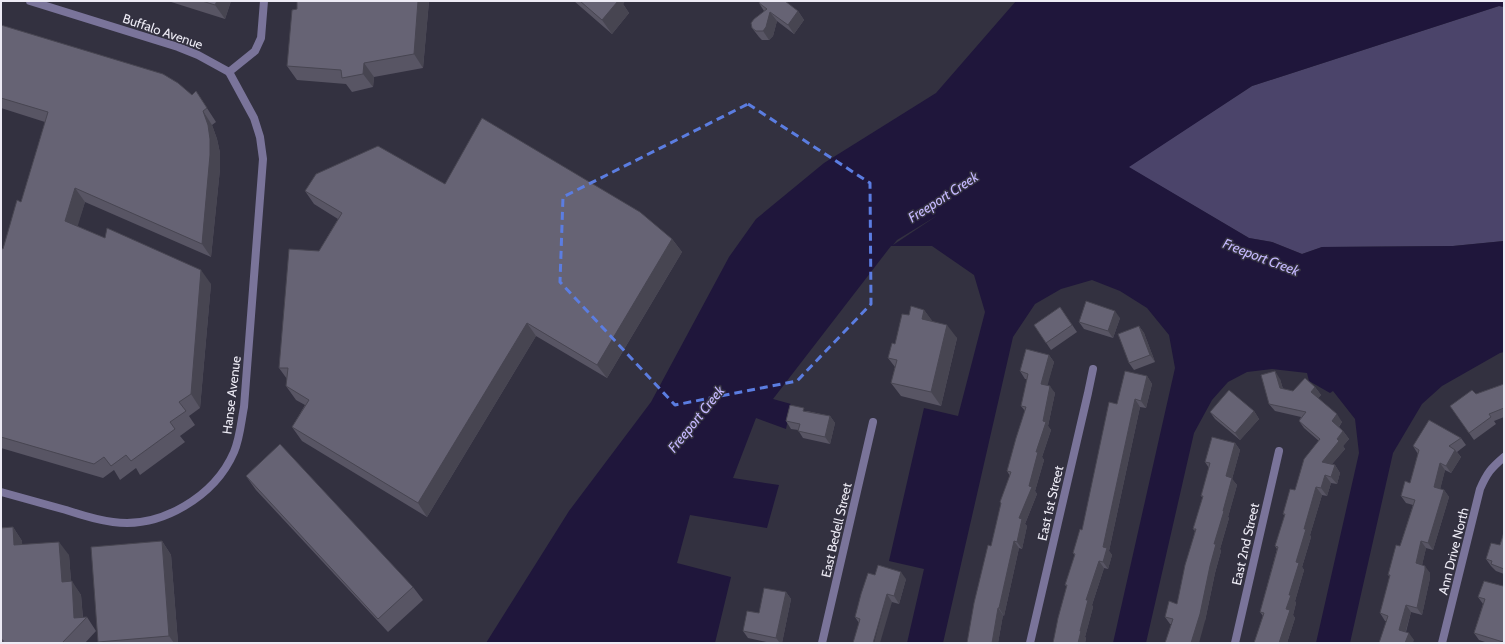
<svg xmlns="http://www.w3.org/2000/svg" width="1505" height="644" viewBox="0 0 1505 644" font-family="Cabin,sans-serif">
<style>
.green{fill:#4b446a}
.water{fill:#1f163b;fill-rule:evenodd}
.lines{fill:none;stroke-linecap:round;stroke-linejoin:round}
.minor{stroke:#7a749a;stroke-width:8}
.wall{fill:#585564}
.shaded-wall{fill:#474551}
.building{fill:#666374;stroke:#474551}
.marked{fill:none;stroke:#5b7de1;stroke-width:3;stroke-dasharray:8 5;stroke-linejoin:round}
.labels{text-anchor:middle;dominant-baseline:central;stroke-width:3;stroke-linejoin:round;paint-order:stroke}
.street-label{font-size:13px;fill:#edebf5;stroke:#333140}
.water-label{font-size:14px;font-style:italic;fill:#c5b8fe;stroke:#333140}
</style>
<rect width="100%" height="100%" fill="#333140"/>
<polygon class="green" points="1499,6 1504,7 1504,241 1453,246 1322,247 1302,254 1272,242 1249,238 1128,167 1252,86"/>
<path class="water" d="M1016,1H1504V7L1499,6L1252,86L1129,167L1249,238L1272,242L1302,254L1322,247L1453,246L1504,241V352L1500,353L1442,386L1422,404L1393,453L1350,643H1316L1359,453L1355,419L1333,391L1330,393L1309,381L1307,373L1272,369L1247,372L1228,382L1212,400L1194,433L1146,643H1113L1175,368L1169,335L1147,308L1120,291L1092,280L1061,289L1035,304L1013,337L943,643H907L924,569L889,561L924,408L958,416L985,312L974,275L932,246H891L773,399L791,404L786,429L756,418L733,478L779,485L767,528L690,515L677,563L731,577L715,643H486L569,511L651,402L729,257L756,219L824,163L936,93ZM938,215L893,245L897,240Z"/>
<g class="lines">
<g class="minor">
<polyline points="229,72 255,51 261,38 264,1"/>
<path d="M1,492C23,498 44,504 66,510C81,515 97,520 113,522C161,529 215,496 234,452C240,438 241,422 244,407L263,159L260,137L254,118L229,72L198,55L178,47L30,1"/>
<polyline points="822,643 873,422"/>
<polyline points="1030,643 1088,393 1093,369"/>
<polyline points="1235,643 1279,451"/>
<path d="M1442,643L1480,489C1487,473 1491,468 1504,457"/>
</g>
</g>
<g class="wall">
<polygon points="168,1 231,1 225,19"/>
<polygon points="429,1 423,68 374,77 373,87 352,92 346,84 297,80 287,66 297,9"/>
<polygon points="574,1 625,1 623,4 629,13 612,34"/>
<polygon points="759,3 798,11 804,20 794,34 777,21 773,36 769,40 762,40 759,37 752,28 764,11"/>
<polygon points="1,25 192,95 196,91 216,122 212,125 217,139 220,153 220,169 211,257 85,202 77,226 211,284 200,408 189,416 195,425 180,436 185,442 140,475 136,468 120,480 114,470 103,478 1,448 1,248 3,249 21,202 45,122 1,108"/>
<polygon points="445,184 672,239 682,252 607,378 536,336 427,517 302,441 292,427 305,405 296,400 286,386 287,379 279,368 319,251 338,219 314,204 305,191"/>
<polygon points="1060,307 1077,332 1051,350 1034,325"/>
<polygon points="924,310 932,321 957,338 941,406 901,396 891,383 895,367 888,358 909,315"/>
<polygon points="1120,318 1113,338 1084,329 1079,322"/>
<polygon points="1139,326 1144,333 1155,362 1134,370 1129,363"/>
<polygon points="1049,355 1054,362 1047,385 1055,393 1048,426 1051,430 1042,457 1044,460 1035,491 1037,494 1025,524 1027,526 1022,549 1019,548 1004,616 1003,615 998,643 967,643 991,546 1001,504 1000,502 1010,476 1007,471 1025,411 1021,406 1027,379 1025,379 1020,371"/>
<polygon points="1147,376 1152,384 1146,408 1140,407 1109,551 1112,555 1108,569 1104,568 1092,605 1093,607 1085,637 1086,638 1085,643 1053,643 1067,587 1065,585 1075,556 1073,553 1082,530 1117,404"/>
<polygon points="1280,379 1283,389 1293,391 1315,387 1321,395 1318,398 1342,422 1339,427 1343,431 1349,439 1343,446 1345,449 1332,464 1335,465 1340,473 1337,484 1331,483 1327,496 1322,495 1310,535 1311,537 1302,567 1304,570 1295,601 1296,603 1293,615 1295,618 1287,643 1254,643 1263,616 1260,612 1277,549 1275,546 1285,516 1283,514 1319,441 1304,428 1299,421 1301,417 1275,411 1269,404"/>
<polygon points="1504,384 1504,417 1494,421 1496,424 1474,440 1450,406 1476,394"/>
<polygon points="807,411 830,416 835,423 830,444 803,438 798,430 791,429 786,421"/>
<polygon points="1254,411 1259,419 1240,440 1215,419 1210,412"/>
<polygon points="1461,438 1466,445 1457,452 1461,457 1451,473 1445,470 1440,489 1444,490 1449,497 1433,550 1426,548 1422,565 1430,573 1430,578 1422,615 1411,612 1406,632 1414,640 1386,621 1385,621 1380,613 1390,577 1388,575 1400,546 1413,505 1406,503 1401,496 1410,483 1418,454 1413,446"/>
<polygon points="1235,443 1240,450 1232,479 1237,485 1228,517 1229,518 1220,549 1221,551 1215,573 1205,621 1171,624 1170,624 1165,617 1177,604 1195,531 1193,529 1203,498 1201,496 1209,468 1205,462"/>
<polygon points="246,476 413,587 423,600 388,632 256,490"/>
<polygon points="13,527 22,541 22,544 69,555 71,581 81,595 83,618 87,617 96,631 85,643 1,643 1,528"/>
<polygon points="1504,532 1504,574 1496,571 1491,566 1486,559 1500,545"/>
<polygon points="162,541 171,555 178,643 99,643 98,642"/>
<polygon points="906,579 899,604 892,602 859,623 855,617"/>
<polygon points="1503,586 1504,643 1488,643 1479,640 1474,633 1483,604 1478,597"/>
<polygon points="786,592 791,599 782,643 771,643 748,638 743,631 759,613"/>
</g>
<g class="shaded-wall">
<polygon points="217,1 231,1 225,19 215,5"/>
<polygon points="418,1 429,1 423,68 414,54"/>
<polygon points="617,1 625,1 623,4 629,13 612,34 602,20"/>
<polygon points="798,11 804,20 794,34 788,25"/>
<polygon points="770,12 777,21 773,36 769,40 763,31"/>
<polygon points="364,63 374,77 373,87 363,74"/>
<polygon points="203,111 212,125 217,139 220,153 220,169 211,257 202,244"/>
<polygon points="75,188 85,202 75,235 65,221"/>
<polygon points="672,239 682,252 607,378 597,365"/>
<polygon points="201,270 211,284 200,408 191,394"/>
<polygon points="924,310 934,323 922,319"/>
<polygon points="1115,311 1120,318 1113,338 1108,331"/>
<polygon points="527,323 536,336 427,517 418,503"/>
<polygon points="947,325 957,338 941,406 931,392"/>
<polygon points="1139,326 1144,333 1155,362 1150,355"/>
<polygon points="1049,355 1054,362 1046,391 1041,384"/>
<polygon points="1275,371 1280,379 1285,396 1280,388"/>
<polygon points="1147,376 1152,384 1146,408 1141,401"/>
<polygon points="1050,386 1055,393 1048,426 1051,430 1042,457 1044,460 1035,491 1037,494 1025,524 1027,526 1022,549 1017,542 1019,518 1036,452"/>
<polygon points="1315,387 1321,395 1316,400 1311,392"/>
<polygon points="1135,399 1140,407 1109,551 1112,555 1108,569 1103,562 1103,547"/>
<polygon points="1254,411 1259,419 1240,440 1235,433"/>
<polygon points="1337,414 1342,422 1337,429 1332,421"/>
<polygon points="830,416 835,423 830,444 825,437"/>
<polygon points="1343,431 1349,439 1343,446 1345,449 1327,470 1322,462 1337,439"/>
<polygon points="1235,443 1240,450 1232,479 1237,485 1228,517 1229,518 1220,549 1221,551 1215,573 1205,621 1199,643 1191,643 1210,566 1214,544 1223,511 1226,476"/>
<polygon points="1455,450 1461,457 1451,473 1446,466"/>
<polygon points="1440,463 1445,470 1439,494 1434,487"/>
<polygon points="1335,465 1340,473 1337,484 1331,477"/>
<polygon points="1325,475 1331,483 1327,496 1321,488"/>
<polygon points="1316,487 1322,495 1310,535 1311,537 1302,567 1304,570 1295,601 1296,603 1293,615 1295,618 1287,643 1279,643 1296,562 1304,529"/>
<polygon points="1444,490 1449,497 1433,550 1428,543"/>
<polygon points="13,527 22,541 23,559 14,545"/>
<polygon points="162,541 171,555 178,643 174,643 169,636"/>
<polygon points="1014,541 1019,548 1004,616 999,608"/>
<polygon points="1421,541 1426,548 1421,570 1416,563"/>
<polygon points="59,542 69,555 72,595 62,582"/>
<polygon points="1099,561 1104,568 1092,605 1093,607 1085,637 1086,638 1085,643 1078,643 1080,631 1086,600"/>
<polygon points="1425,566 1430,573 1430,578 1422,615 1417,608"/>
<polygon points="901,572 906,579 899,604 894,596"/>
<polygon points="72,581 81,595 83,621 74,618"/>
<polygon points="786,592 791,599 782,643 780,643 776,638"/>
<polygon points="887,594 892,602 880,643 874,643"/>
<polygon points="1406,605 1411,612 1404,637 1399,630"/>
<polygon points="998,608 1003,615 998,643 992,643"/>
<polygon points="1409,633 1414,640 1413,643 1405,643"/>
</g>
<g class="building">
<polygon points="202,1 217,1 215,5"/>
<polygon points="297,1 418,1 414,54 364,63 363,74 342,78 341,70 287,66 292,10 297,9"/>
<polygon points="580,1 618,1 602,20"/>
<polygon points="760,1 785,1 798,11 788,25 770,12 766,27 763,31 756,31 752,28 751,23 754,19 767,9 759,3"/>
<polygon points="1,25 163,74 178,83 192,95 196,91 207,108 203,111 208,125 210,139 210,155 202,244 75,188 65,221 105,238 107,228 201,270 191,394 179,402 186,411 170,422 175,429 131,461 126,455 111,466 104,457 94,464 1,437 1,248 3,249 17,200 21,202 48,112 1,98"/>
<polygon points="482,118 640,212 672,239 597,365 527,323 418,503 292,427 309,400 286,386 288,368 279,368 289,249 319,251 342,213 305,191 316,174 378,146 445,184"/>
<polygon points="1086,301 1115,311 1108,331 1079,322"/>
<polygon points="911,306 924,310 922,319 947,325 931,392 891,383 897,360 888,358 892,343 895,344 902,314 909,315"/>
<polygon points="1060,307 1072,325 1046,343 1034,325"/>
<polygon points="1139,326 1150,355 1129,363 1118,334"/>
<polygon points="1026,349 1049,355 1041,384 1050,386 1043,421 1046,422 1036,452 1038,452 1029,486 1032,487 1019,518 1022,519 1017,542 1014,541 999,608 998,608 992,643 967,643 974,603 988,545 991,546 1001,503 1000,502 1011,472 1007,471 1016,438 1026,407 1021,406 1028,374 1020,371"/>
<polygon points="1125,371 1147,376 1141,401 1135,399 1103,547 1107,548 1103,562 1099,561 1086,600 1088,600 1080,631 1081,631 1078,643 1053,643 1058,618 1067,585 1065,585 1075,554 1073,553 1080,529 1082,530 1109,402 1117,404"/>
<polygon points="1275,371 1280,388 1293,391 1305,378 1315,387 1311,392 1337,414 1332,421 1343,431 1337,439 1339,441 1322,462 1335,465 1331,477 1325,475 1321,488 1316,487 1304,529 1306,529 1296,562 1299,563 1289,595 1291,595 1286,609 1290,610 1279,643 1254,643 1264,613 1260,612 1278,547 1275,546 1285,514 1283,514 1290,489 1295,490 1304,459 1320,439 1299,421 1306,412 1269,404 1261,375"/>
<polygon points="1504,384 1504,408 1489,414 1491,417 1469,433 1450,406 1472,390 1476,394"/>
<polygon points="1229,390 1254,411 1235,433 1210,412"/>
<polygon points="790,405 804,408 803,411 830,416 825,437 798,431 800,424 786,421"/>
<polygon points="1429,420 1461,438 1449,446 1455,450 1446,466 1440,463 1434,487 1444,490 1428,543 1421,541 1416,563 1425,566 1425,570 1417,608 1406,605 1399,630 1409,633 1405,643 1379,643 1388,616 1380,613 1390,575 1388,575 1396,545 1400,546 1415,500 1401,496 1405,481 1410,483 1419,450 1413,446"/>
<polygon points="1212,437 1235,443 1226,476 1232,478 1223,511 1224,511 1214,544 1216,544 1210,566 1200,614 1191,643 1165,643 1173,619 1165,617 1169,601 1177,604 1185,565 1196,529 1193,529 1203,496 1201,496 1210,463 1205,462"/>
<polygon points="280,444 413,587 378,619 246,476"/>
<polygon points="13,527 14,545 59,542 62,582 72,581 74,618 87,617 62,643 3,643 3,640 1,640 1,528"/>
<polygon points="1504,532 1504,569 1491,564 1492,561 1486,559 1491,543 1500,545"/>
<polygon points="162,541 169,636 98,642 91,547"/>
<polygon points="878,565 901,572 894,596 887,594 873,643 875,643 853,643 860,619 855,617 861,594 868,573 875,575"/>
<polygon points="1484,581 1503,586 1504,583 1504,638 1503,642 1474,633 1485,599 1478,597"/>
<polygon points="764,588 786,592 776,638 743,631 747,611 759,613"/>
</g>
<path class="marked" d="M748,104L870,183L871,304L797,381L675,405L560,282L563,197Z"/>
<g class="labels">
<g class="street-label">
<text transform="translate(163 31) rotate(19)">Buffalo Avenue</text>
<text transform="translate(231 395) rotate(-83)">Hanse Avenue</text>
<text transform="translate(1050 503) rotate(-77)">East 1st Street</text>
<text transform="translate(836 530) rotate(-77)">East Bedell Street</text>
<text transform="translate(1245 544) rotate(-77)">East 2nd Street</text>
<text transform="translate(1453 551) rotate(-76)">Ann Drive North</text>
</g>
<g class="water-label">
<text transform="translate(943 197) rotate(-33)">Freeport Creek</text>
<text transform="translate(1261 257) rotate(21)">Freeport Creek</text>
<text transform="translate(696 419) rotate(-51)">Freeport Creek</text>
</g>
</g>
<rect width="1505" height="644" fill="none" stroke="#edebf5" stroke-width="4"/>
</svg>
